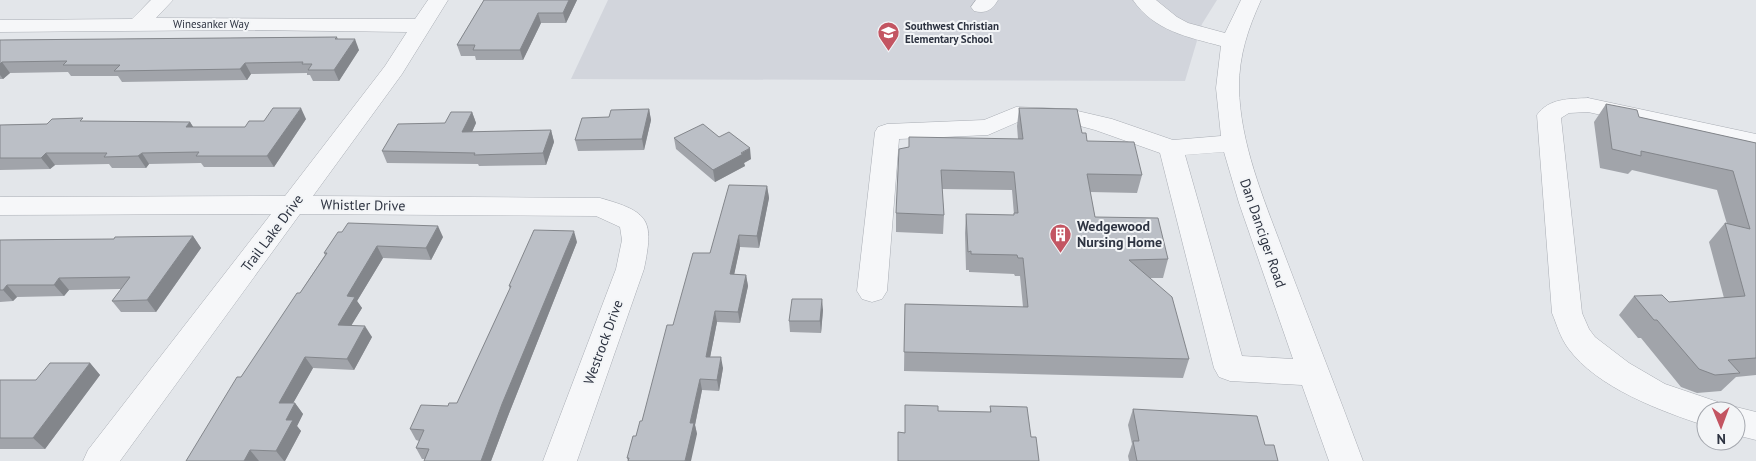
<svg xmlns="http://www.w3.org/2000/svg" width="1756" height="461" viewBox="0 0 1756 461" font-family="'PT Sans',sans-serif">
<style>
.built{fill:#d2d5dc}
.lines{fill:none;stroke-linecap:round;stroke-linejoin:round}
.minor-casing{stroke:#a9adb4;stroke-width:1}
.minor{fill:#f6f7f9;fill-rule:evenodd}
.wall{fill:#a1a4aa}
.shaded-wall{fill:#83868b}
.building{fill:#bbbfc6;stroke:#83868b}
.labels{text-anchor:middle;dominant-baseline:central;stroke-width:4;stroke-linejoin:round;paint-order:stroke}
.far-street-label{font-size:11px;fill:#2d3341;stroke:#f3f5f7}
.far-poi-label{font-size:11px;font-weight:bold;fill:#2d3341;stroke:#f3f5f7;text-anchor:start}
.street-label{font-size:14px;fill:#2d3341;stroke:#f3f5f7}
.poi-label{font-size:14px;font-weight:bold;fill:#2d3341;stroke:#f3f5f7;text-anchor:start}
</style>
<rect width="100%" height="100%" fill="#e3e6ea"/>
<polygon class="built" points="608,0 1217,0 1202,24 1185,81 571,79"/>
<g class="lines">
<defs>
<g id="minor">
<path d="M151,0H173L156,18L415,19L428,0H448L402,74L313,196L600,198C650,212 654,220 644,269L577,461H543L616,269L622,240L620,227L596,216L300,214L120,461H83L88,450L271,214L0,215V197L285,196L385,66L407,32L244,30L0,32V20L132,19Z"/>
<path d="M976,0H998C992,10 986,14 974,11L971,7Z"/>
<path d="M1133,0H1156L1177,17L1188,23L1225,33L1241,0H1261C1248,29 1239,55 1239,87C1240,143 1263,197 1282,248C1309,320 1337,390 1363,461H1329L1302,385L1230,381L1219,377L1214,368L1160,153L1095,130L1069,123L1020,121L988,135L899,139L887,291L882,299L872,302L862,299L857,291L875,132L878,127L887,124L984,120L1016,107L1069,109L1112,119L1173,140L1221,136L1216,88L1221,46C1188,37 1154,31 1133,0ZM1224,152L1239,203L1293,359L1242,356L1185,155Z"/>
<path d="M1588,98L1756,134V150L1588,112L1569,113L1561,118L1582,313L1589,329L1595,337L1629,363L1665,384L1718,402L1722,411H1706V426C1661,411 1597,388 1568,348C1560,337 1557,325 1552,313L1537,115C1549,98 1569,99 1588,98Z"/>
<polygon points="1736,407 1756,412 1756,440 1736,435 1736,411 1725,411"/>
</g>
</defs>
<use href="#minor" class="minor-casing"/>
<use href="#minor" class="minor"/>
</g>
<g class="wall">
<polygon points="484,0 577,0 566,23 541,23 523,60 476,60 475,56 461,56 457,45"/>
<polygon points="337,37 338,39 359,50 339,81 313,81 310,75 307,75 307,73 251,74 247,80 122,82 118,76 71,76 68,72 10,73 3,79 0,79 0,40"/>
<polygon points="1606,104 1639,117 1756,143 1756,375 1736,377 1721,391 1697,393 1681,387 1641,338 1638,338 1619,315 1634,296 1669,302 1724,298 1709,242 1725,223 1727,224 1717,190 1632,170 1628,174 1600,168 1594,122"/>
<polygon points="1019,108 1082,133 1087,141 1142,175 1137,193 1090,192 1095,217 1168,259 1163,278 1150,278 1189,359 1183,378 904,371 905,304 1023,307 1020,276 1015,276 1014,274 969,272 969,270 966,270 965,233 966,214 1014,215 1012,190 942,189 944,215 943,234 896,232 896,213 908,148 1018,139 1017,126"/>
<polygon points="649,109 651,120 644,150 578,151 575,140 609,117"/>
<polygon points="472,112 476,123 472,132 551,130 554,142 546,165 479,166 478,164 387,163 382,151 445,123"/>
<polygon points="306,119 274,167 204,167 201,163 149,164 146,168 112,168 109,164 55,165 50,169 0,170 0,125 47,124 85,121 190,122 193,127 245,127"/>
<polygon points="719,137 751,159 744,163 745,166 715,182 676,149 674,138"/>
<polygon points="767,186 769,198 759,248 740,247 734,274 746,275 748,286 740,323 717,322 710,357 723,368 719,391 702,390 695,425 697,434 628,461 627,458 642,421 673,325 710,253"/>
<polygon points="193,236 201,248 156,312 121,312 112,301 121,289 69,290 64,296 17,297 13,301 0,302 0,240 114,239"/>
<polygon points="443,237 431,260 383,258 357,301 362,308 351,325 372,337 354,370 313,368 293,403 295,403 303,414 297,426 301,431 285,461 186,461 241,377 300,293 325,255 324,253"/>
<polygon points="577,242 508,416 491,461 424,461 425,459 422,459 416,448 419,441 416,440 410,429 457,403 510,289 509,286"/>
<polygon points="823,310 821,333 790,332 789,321"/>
<polygon points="90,363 100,375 45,449 0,449 0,380 36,380"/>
<polygon points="905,405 938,411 990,412 990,406 1031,437 1039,461 898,461 898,432 905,433"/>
<polygon points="1133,409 1265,445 1278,461 1129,461 1128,456 1132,444 1128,425"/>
</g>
<g class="shaded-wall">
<polygon points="569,0 577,0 566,23 563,13"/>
<polygon points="538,13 541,23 523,60 520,50"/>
<polygon points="355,39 359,50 339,81 334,70"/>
<polygon points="2,62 10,73 3,79 0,75 0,64"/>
<polygon points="245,63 251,74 247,80 240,69"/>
<polygon points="301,108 306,119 274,167 267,156"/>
<polygon points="649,109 651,120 644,150 642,139"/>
<polygon points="472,112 476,123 467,143 462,132"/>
<polygon points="190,122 197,133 186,127"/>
<polygon points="551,130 554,142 546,165 543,153"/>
<polygon points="750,148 751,159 744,163 745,166 715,182 713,170"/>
<polygon points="46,153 55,165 50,169 41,158"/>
<polygon points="142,153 149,164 146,168 138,156"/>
<polygon points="767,186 769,198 759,248 757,236"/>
<polygon points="438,226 443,237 431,260 426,248"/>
<polygon points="574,231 577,242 508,416 491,461 481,461 502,404"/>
<polygon points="739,235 740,247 732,285 730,274"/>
<polygon points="193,236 201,248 156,312 147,300"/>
<polygon points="377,246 383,258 357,301 362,308 345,336 338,325 347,296"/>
<polygon points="746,275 748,286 740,323 738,312"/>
<polygon points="59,278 69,290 64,296 54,285"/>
<polygon points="7,285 17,297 13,301 3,290"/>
<polygon points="822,299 823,310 821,333 820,321"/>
<polygon points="715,311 717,322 708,368 706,357"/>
<polygon points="365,326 372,337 354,370 347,359"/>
<polygon points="305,357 313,368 287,414 279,403"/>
<polygon points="721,357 723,368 719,391 717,380"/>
<polygon points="90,363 100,375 45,449 33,438"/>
<polygon points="700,379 702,390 695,425 697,434 691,461 685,461 690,423"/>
<polygon points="295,403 303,414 297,426 301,431 285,461 284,461 276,451 286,420"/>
<polygon points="250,450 259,461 244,461"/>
</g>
<g class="building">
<polygon points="484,0 569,0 563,13 538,13 520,50 473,50 475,45 457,45"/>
<polygon points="337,37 335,39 355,39 334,70 308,70 312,64 302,64 303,62 245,63 240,69 114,71 120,65 63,65 67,61 2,62 0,64 0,40"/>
<polygon points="1606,104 1637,110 1639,117 1756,143 1756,358 1728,360 1740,373 1715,375 1699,369 1657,320 1654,320 1634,296 1662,295 1669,302 1745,296 1725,223 1750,229 1733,171 1641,151 1641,156 1612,149"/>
<polygon points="273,108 301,108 267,156 196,156 199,152 142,153 138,156 104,157 107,153 46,153 41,158 0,158 0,125 47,124 52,119 83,118 80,121 190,122 186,127 245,127 249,121 264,121"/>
<polygon points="1019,108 1077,109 1082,133 1086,133 1087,141 1134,142 1142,175 1087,174 1095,217 1158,218 1168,259 1129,260 1172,297 1189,359 904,352 905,304 1028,307 1023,258 1018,258 1017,255 971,254 971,251 968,252 966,214 1014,215 1014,213 1018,213 1014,172 941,170 944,215 896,213 899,149 909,147 909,137 1023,139"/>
<polygon points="649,109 642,139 575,140 582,118 609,117 611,110"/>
<polygon points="451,112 472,112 462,132 551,130 543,153 474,155 475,153 382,151 398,124 445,123"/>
<polygon points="703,124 719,137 729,132 750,148 741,153 743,154 713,170 674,138"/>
<polygon points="729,185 767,186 757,236 739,235 730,274 746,275 738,312 715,311 706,357 721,357 717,380 700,379 690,423 694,423 685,461 628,461 629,458 627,458 633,436 636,436 640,421 642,421 667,325 673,325 693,253 710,253"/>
<polygon points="348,223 438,226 426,248 377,246 347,296 355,297 338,325 365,326 347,359 305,357 279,403 295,403 286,420 293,420 276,451 250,450 244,461 186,461 237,377 241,377 297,293 300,293 327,253 324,253 338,232 342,232"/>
<polygon points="534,230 574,231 502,404 481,461 424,461 429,449 416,448 424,430 410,429 421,405 448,406 449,403 457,403 511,286 509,286"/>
<polygon points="193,236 147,300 112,301 130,277 59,278 54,285 7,285 3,290 0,290 0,240 114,239 115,237"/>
<polygon points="792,299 822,299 820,321 789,321"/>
<polygon points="50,363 90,363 33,438 0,438 0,380 36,380"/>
<polygon points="905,405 938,406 938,411 991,412 990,406 1027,407 1031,437 1036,437 1039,461 898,461 898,432 905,433"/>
<polygon points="1133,409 1257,416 1265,445 1274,445 1278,461 1137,461 1133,441 1139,441"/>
</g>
<defs>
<symbol id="school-pin" viewBox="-11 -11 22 30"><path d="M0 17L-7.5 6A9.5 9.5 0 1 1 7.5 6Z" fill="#c35562" stroke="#f3f5f7"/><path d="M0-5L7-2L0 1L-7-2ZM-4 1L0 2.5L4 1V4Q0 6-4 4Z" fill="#fff"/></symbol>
<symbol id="building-pin" viewBox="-11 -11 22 30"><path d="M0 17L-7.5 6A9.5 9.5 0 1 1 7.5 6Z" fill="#c35562" stroke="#f3f5f7"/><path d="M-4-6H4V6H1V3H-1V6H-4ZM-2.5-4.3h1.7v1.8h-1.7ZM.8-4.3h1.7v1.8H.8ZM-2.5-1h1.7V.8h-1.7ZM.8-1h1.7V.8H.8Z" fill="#fff"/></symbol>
</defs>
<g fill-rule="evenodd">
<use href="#school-pin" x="876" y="20" width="25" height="34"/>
<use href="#building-pin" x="1048" y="222" width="25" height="34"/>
</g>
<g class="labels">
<g class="far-street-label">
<text x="211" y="24">Winesanker Way</text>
</g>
<g class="far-poi-label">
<text x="905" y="26">Southwest Christian<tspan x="905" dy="13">Elementary School</tspan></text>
</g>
<g class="street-label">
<text transform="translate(363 205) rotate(1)">Whistler Drive</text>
<text transform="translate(272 233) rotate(-53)">Trail Lake Drive</text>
<text transform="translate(1263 233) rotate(71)">Dan Danciger Road</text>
<text transform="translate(603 342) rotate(-70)">Westrock Drive</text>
</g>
<g class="poi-label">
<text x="1077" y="226">Wedgewood<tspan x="1077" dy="16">Nursing Home</tspan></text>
</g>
</g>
<g transform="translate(1721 426) rotate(179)"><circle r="24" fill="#f3f5f7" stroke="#a4a7ae"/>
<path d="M0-4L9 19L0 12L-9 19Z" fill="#c35562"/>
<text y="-8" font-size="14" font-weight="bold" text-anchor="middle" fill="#2d3341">N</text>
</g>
</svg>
